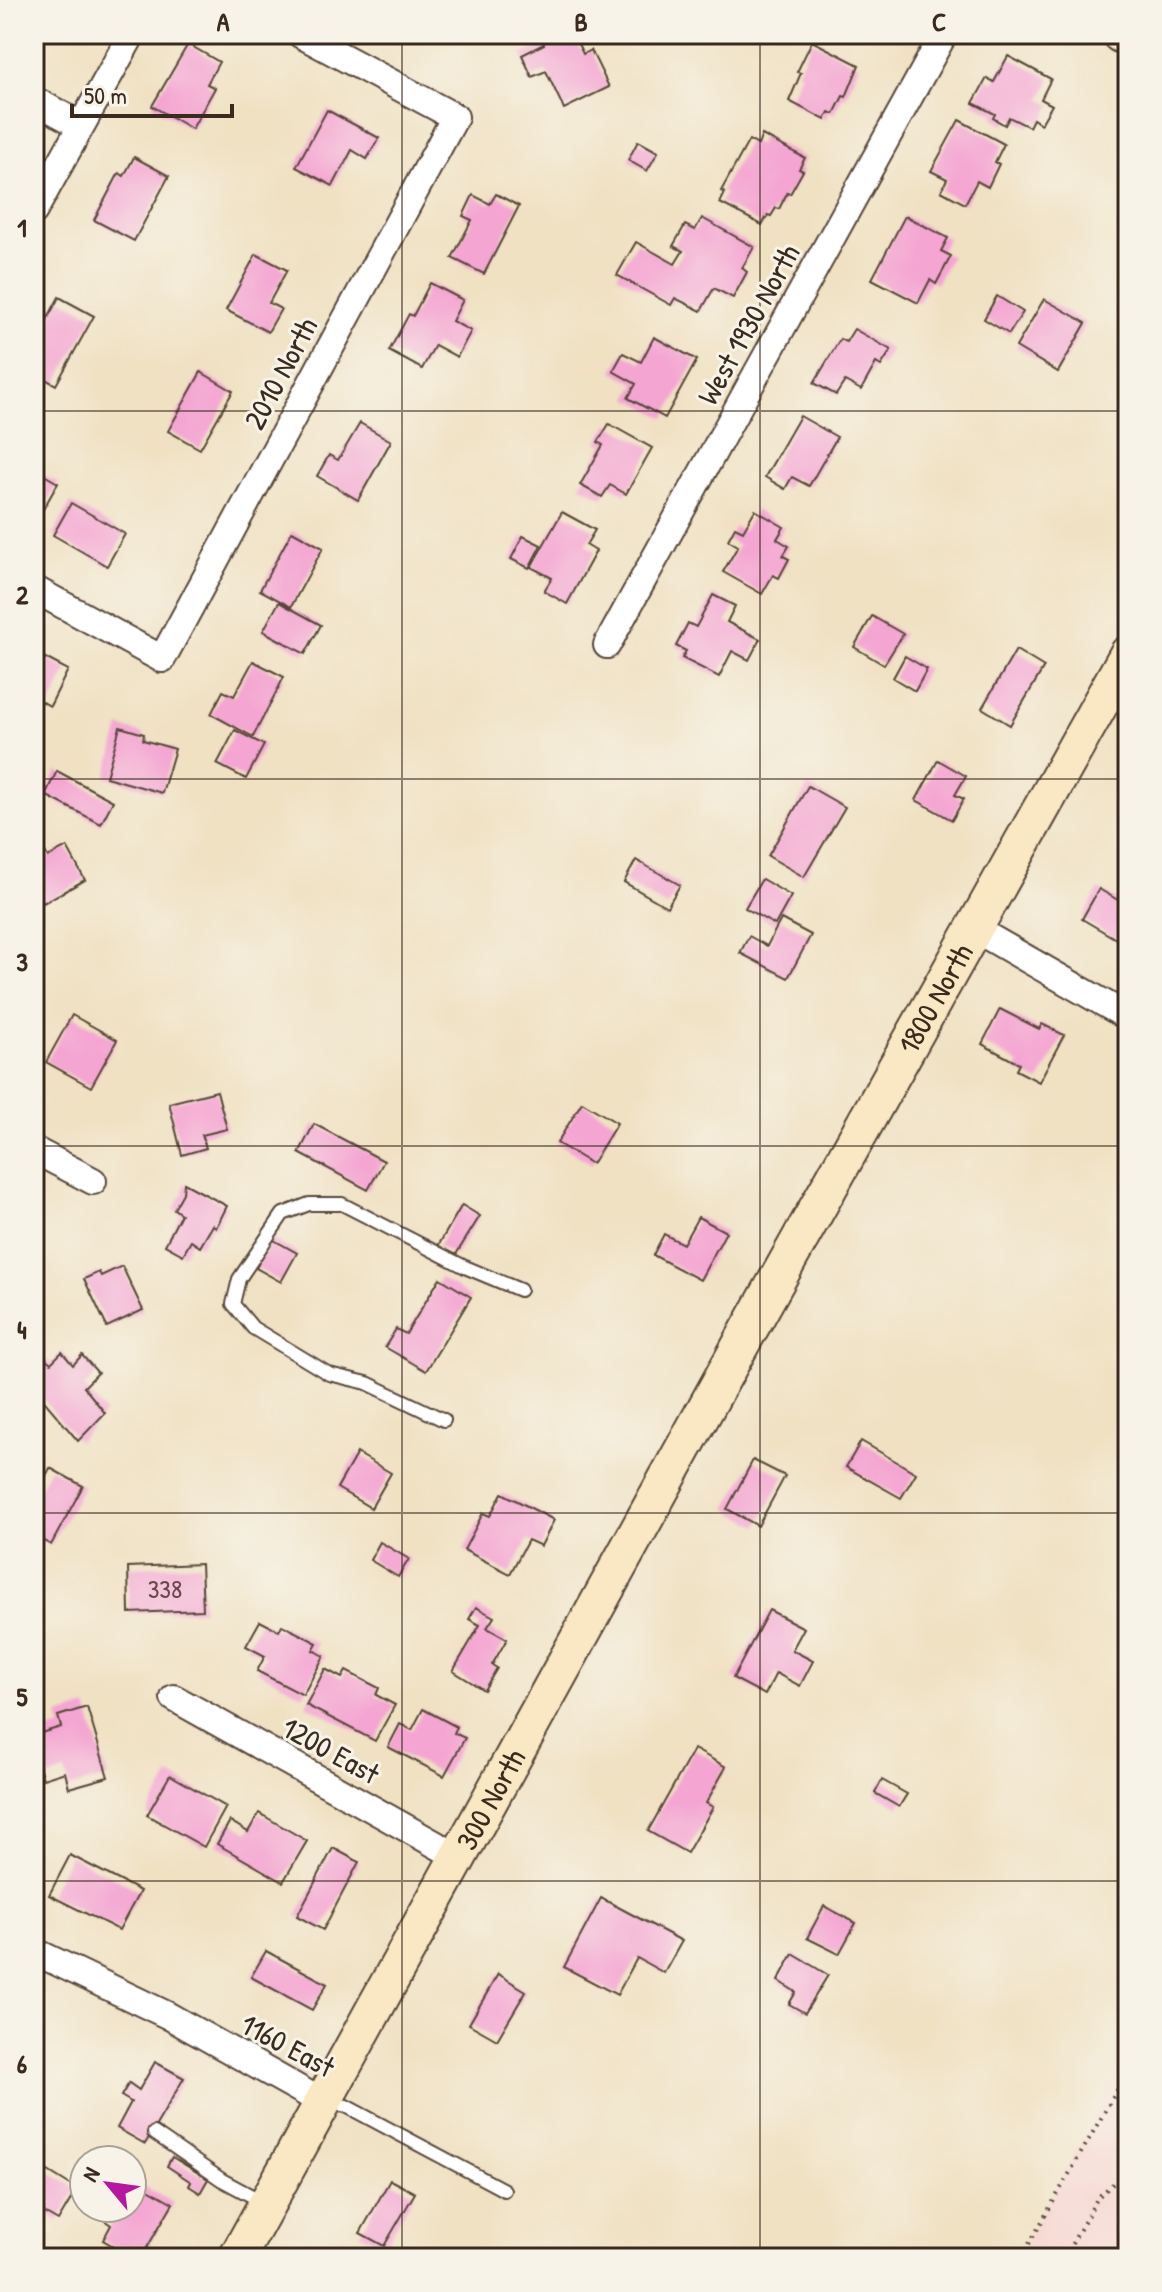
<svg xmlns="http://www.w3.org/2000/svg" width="1162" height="2292" viewBox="0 0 1162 2292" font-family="'Patrick Hand',sans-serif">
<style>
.built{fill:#f7d0cd}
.building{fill:#f4a5d2}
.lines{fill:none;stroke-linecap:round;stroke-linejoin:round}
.lane-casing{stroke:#564537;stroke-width:16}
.street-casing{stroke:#564537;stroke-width:30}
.secondary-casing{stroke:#564537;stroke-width:40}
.path{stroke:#564537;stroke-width:4;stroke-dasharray:2 6;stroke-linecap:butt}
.lane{stroke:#fff;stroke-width:12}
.street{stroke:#fff;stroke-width:26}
.secondary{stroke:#fae7c3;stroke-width:36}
.grid{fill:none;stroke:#3b2a1e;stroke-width:2;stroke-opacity:0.55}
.labels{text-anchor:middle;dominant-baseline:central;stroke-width:6;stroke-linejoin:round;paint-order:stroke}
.number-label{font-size:26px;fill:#69494b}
.street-label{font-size:30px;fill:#3b2a1e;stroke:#f7f3e8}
.neatline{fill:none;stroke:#3b2a1e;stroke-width:3}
.grid-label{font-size:26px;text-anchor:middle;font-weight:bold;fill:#3b2a1e}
</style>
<rect width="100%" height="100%" fill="#f7f3e8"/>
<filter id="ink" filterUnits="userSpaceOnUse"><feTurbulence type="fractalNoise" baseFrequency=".0125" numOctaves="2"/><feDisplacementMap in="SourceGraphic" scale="16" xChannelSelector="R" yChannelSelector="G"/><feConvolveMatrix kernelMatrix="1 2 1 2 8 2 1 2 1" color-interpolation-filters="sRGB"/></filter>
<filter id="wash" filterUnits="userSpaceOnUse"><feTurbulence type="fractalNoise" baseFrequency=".006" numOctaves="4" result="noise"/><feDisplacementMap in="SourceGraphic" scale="32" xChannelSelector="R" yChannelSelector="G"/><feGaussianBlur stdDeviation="1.8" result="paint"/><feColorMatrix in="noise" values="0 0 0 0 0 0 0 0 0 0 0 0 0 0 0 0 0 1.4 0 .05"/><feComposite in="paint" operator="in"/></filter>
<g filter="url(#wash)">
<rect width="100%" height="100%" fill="#f0e1c3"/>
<polygon class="built" points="1128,2056 1128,2258 1017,2258"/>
<g id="blocks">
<g class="building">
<polygon points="539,34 573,34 583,54 591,50 609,87 564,109 546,71 532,77 522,55 544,44"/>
<polygon points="812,41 859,65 846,97 843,96 834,114 829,112 825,120 789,101 801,73 797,72"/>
<polygon points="188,44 219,62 207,84 215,88 192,129 152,106"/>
<polygon points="1008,56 1051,79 1041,99 1052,105 1041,124 1033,119 1029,127 1009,117 1005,125 993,118 995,114 973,103 987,78 994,82"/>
<polygon points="327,110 379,138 367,159 352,150 333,186 296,167"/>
<polygon points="959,120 1004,144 995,162 999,164 988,187 977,181 965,204 941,191 947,179 931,171"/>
<polygon points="762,135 805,158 799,169 803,171 790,194 787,193 779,209 776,208 771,216 768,215 762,225 720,203 725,193 721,191 749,140 758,145"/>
<polygon points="638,141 658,152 647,171 628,160"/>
<polygon points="134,157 169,176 134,241 94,220 119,173 124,176"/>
<polygon points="496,194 519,206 484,274 452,258 472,220 463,216 473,195 490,204"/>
<polygon points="905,216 948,238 941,251 951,256 936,284 930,280 918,303 872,279"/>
<polygon points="702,218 754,247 742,268 747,272 733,298 714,288 701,311 675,298 671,305 617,275 636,242 675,264 683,251 673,246 685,225 695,230"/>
<polygon points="256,254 287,270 269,303 281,309 268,332 226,310"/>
<polygon points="430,283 463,300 452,321 471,331 457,357 435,345 422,369 389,351 409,314 413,316"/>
<polygon points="997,296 1023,312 1009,334 984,319"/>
<polygon points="59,297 94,316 56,385 34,373 34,330 40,333"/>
<polygon points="1044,299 1086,323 1058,372 1016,347"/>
<polygon points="854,329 891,350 881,366 876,363 861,390 845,381 836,395 814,383 840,339 846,342"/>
<polygon points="654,337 697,360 665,418 628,398 636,384 613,371 623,353 641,362"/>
<polygon points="201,372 233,391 200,449 168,431"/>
<polygon points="800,416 837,437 809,486 792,477 785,489 765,477"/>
<polygon points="360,423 391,441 358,500 317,476 329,455 338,460"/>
<polygon points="609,424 652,448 626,494 610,485 602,497 580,485 603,445 598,442"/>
<polygon points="37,471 58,483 41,513 34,509 34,477"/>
<polygon points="71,503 125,534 107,566 53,535"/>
<polygon points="755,510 784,527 777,539 789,546 783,556 789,559 779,578 773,575 762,594 723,572 738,546 728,540 735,527 743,531"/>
<polygon points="562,512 595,530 586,545 596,551 567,604 544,591 552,578 531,567"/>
<polygon points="292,531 323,548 291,607 260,590"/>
<polygon points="523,536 541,545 529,568 511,559"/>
<polygon points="713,595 735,606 727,622 760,639 749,660 732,651 719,677 682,658 686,651 676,646 688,623 696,627"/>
<polygon points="279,602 321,625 305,654 263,631"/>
<polygon points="872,616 903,634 884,665 854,647"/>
<polygon points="1016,650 1044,667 1010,725 982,708"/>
<polygon points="34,652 68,670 50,706 34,697"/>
<polygon points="905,656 927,669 915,691 893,678"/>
<polygon points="253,661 284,677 253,737 211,714 223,691 234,696"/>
<polygon points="120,727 144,734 143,740 175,749 162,793 106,777"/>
<polygon points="235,730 264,745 246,779 217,764"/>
<polygon points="938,760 966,776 955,795 964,799 952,820 916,800"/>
<polygon points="57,771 113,801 101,824 45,795"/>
<polygon points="808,786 845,807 804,877 768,856"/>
<polygon points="40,843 48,857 67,847 85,880 43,903 35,887 38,885 34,878 34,847"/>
<polygon points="636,860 680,885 667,907 624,882"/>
<polygon points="762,879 791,896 775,925 745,908"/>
<polygon points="1099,889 1128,906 1128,946 1082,919"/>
<polygon points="781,919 811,935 788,978 740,953 749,936 767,946"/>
<polygon points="1000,1009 1039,1029 1042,1024 1064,1035 1039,1082 1016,1070 1019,1064 982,1044"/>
<polygon points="72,1015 117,1040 91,1087 46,1062"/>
<polygon points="217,1091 227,1129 202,1135 206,1148 182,1155 169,1103"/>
<polygon points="582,1102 617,1123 592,1164 557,1143"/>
<polygon points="314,1124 384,1161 368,1190 299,1153"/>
<polygon points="184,1183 227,1206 216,1228 213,1225 200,1247 191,1241 183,1255 165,1245 181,1214 174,1209 183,1193"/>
<polygon points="462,1205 480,1216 455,1256 438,1246"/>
<polygon points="698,1217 726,1232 700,1280 653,1255 664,1234 683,1244"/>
<polygon points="272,1239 297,1253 281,1282 256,1268"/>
<polygon points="122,1266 143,1310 107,1327 84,1279 99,1272 101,1276"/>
<polygon points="440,1278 471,1297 426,1371 385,1347 396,1329 406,1334"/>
<polygon points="62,1352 73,1365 82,1355 98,1373 84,1387 105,1413 78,1441 34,1389 34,1368 45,1358 51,1363"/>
<polygon points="861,1441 916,1473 901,1498 846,1467"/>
<polygon points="357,1453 391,1473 371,1508 337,1488"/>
<polygon points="753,1460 785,1476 758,1526 727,1509"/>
<polygon points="50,1468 83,1486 51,1545 34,1536 34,1498"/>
<polygon points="502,1493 554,1520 541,1546 528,1540 510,1574 464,1550 483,1513 490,1516"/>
<polygon points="380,1542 409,1559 398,1577 370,1560"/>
<polygon points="201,1564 203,1610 129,1613 128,1567"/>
<polygon points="476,1607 494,1617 487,1628 507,1639 492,1665 497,1668 484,1690 453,1671 480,1625 469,1619"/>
<polygon points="769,1610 804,1628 792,1650 813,1661 800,1686 776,1673 765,1695 733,1678"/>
<polygon points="260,1621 279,1631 282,1625 317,1643 313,1650 324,1656 303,1695 257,1671 265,1656 246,1646"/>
<polygon points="325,1669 342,1678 346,1671 379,1688 376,1695 395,1705 375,1741 306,1705"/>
<polygon points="87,1707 108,1777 69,1788 65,1772 43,1779 34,1748 34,1735 61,1727 58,1716"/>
<polygon points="423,1709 457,1727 454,1733 465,1738 444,1776 388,1747 400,1724 412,1730"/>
<polygon points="694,1749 726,1767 706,1803 713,1807 687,1853 648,1831"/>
<polygon points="170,1775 226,1807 204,1847 147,1815"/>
<polygon points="882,1780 907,1794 899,1807 875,1793"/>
<polygon points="259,1813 307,1841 283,1882 217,1844 230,1821 248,1832"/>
<polygon points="333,1848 359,1862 323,1930 297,1916"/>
<polygon points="70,1855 140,1891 119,1930 49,1895"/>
<polygon points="601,1898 682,1941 664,1973 637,1958 617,1995 564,1967"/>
<polygon points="824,1906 856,1923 839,1954 807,1938"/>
<polygon points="266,1951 327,1984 312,2010 251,1977"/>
<polygon points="793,1954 828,1975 805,2013 789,2004 796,1992 778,1981"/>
<polygon points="498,1974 526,1991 497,2040 469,2024"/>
<polygon points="155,2062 184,2078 145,2144 117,2128 131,2102 121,2096 129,2083 139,2090"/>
<polygon points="172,2157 208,2179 200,2193 189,2186 191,2182 167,2166"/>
<polygon points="40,2166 77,2189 58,2221 34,2207 34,2177"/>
<polygon points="390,2180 415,2193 384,2246 360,2233"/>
<polygon points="136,2182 173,2203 141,2258 134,2258 103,2240 111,2225 104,2220 111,2208 132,2208 132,2188"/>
</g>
</g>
</g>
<g filter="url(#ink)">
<use href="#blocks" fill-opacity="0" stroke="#564537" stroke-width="2"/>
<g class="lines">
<defs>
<g id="lane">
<polyline points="444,1420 367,1383 329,1374 253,1328 233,1304 239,1279 283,1214 309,1204 342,1204 465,1267 520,1290"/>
<polyline points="328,2103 346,2106 504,2190"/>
<polyline points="154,2133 222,2180 263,2202"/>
</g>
<g id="street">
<polyline points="34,100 80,125"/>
<polyline points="34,211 132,34"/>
<polyline points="34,589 162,659 455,117 300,34"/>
<polyline points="607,645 944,34"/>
<polyline points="975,929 1128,1017"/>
<polyline points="34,1150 93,1181"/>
<polyline points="174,1698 458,1857"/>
<polyline points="42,1955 167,2015 322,2102"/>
</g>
<g id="secondary">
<polyline points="1120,34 1128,38"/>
<path id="s1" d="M237,2258L745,1337L1128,654"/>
</g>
</defs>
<use href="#lane" class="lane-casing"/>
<use href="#street" class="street-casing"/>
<use href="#secondary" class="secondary-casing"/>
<g class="path">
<polyline points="1021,2258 1128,2071"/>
<polyline points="1064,2258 1098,2197 1128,2171"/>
</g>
<use href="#lane" class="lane"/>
<use href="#street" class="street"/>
<use href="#secondary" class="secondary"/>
</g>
</g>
<path class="grid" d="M402,34V2258M760,34V2258M34,411H1128M34,779H1128M34,1146H1128M34,1513H1128M34,1881H1128"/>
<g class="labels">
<g class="number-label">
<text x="165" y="1588">338</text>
</g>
<g class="street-label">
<text transform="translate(748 324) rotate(-61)">West 1930 North</text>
<text transform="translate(280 373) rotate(-62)">2010 North</text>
<text stroke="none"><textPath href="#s1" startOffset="1440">1800 North</textPath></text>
<text transform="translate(331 1750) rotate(29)">1200 East</text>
<text stroke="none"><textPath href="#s1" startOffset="524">300 North</textPath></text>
<text transform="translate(288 2045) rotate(28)">1160 East</text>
</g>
</g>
<rect width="1162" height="2292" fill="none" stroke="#f7f3e8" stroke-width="88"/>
<g transform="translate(108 2184) rotate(299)"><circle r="38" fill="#f7f3e8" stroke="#aca397" stroke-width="2"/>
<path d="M0-6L14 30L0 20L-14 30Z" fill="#b5179e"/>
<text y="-12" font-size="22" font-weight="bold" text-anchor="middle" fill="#3b2a1e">N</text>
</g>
<path d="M72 104v12h160v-12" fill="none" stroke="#3b2a1e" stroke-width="4"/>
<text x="84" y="104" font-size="24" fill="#3b2a1e" stroke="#f7f3e8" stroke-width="6" paint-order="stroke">50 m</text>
<rect x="44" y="44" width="1074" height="2204" class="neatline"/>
<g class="grid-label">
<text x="223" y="31">A</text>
<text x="581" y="31">B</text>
<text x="939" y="31">C</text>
<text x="22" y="237">1</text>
<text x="22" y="604">2</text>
<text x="22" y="971">3</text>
<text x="22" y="1339">4</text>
<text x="22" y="1706">5</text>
<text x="22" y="2073">6</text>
</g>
</svg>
